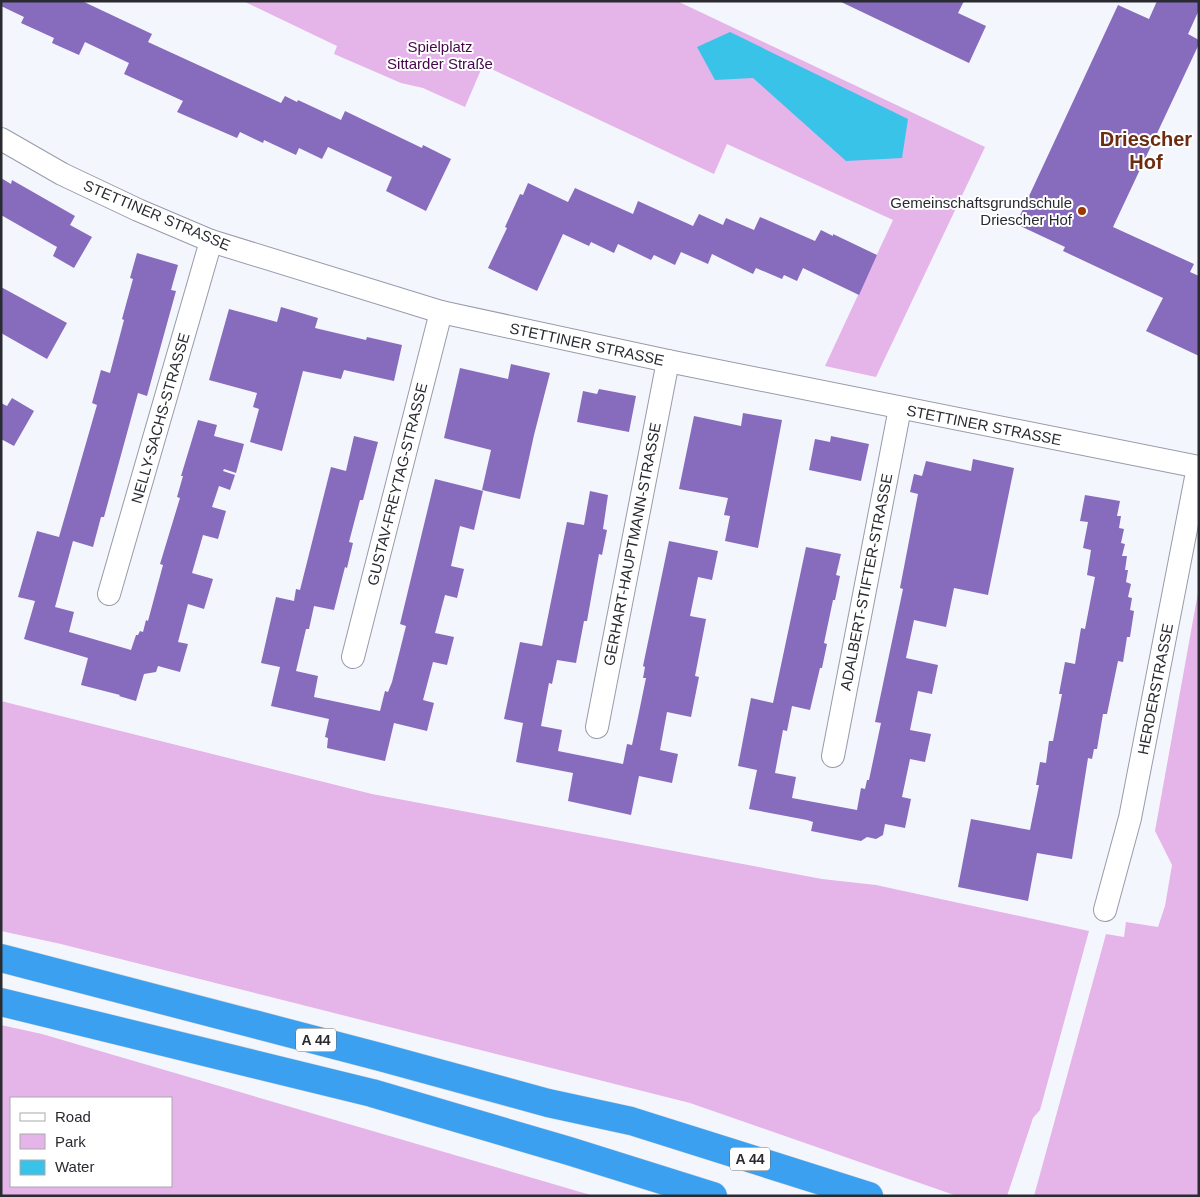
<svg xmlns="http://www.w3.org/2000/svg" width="1200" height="1197" viewBox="0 0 1200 1197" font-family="Helvetica,sans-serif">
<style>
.green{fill:#e5b4e9;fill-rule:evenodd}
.water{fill:#3ac3e8}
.building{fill:#876bbd}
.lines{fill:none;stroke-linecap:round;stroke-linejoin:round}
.minor-casing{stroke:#979bab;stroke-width:24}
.motorway-casing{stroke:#d4d5d6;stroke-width:29}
.minor{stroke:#fff;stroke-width:22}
.motorway{stroke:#3ba0f0;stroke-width:28}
.poi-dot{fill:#9c3800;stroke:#fff;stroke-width:2}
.labels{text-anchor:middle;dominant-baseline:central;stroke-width:4;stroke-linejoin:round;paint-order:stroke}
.shield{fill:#fff;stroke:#696b6f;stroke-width:1}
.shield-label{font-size:14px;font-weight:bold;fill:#292b31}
.park-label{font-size:15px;fill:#45064b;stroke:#fff}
.poi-label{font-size:15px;fill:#292b31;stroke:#fff;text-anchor:end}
.street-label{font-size:15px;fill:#292b31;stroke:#fff}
.district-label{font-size:20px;font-weight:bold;fill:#6c2c0f;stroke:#fff}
</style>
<rect width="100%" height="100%" fill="#f4f6fd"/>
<g class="green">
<polygon points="243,1 677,1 985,147 876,377 825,366 893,220 727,144 714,174 483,65 465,107 423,88 401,83 334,54 337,46"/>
<polygon points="1199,587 1199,1196 1034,1196 1106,934 1124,937 1126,922 1158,927 1165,906 1172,865 1155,831"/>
<polygon points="1,701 372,794 822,879 876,885 1089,931 1040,1110 1033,1118 1007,1196 957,1196 690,1103 61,944 1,931"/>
<path d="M1,1025L42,1034L594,1196H1ZM11,1098H171V1186H11Z"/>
</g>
<polygon class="water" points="730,32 908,119 902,158 846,161 753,78 715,80 697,47"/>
<g class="building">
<polygon points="1,1 82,1 152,34 148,42 281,103 285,96 297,102 298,100 341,120 345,111 422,148 423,145 451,159 426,211 386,191 392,177 328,147 322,159 299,148 296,155 264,140 263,143 240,132 237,138 177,112 183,101 124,74 129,63 85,42 79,55 52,43 54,38 21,23 24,17 1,6"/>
<polygon points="839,1 964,1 958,13 986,26 969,63"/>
<polygon points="1157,1 1199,1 1199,10 1188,34 1199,40 1199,44 1113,227 1194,264 1190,272 1199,276 1199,356 1146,331 1163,298 1063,251 1065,247 1016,224 1118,5 1149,19"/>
<polygon points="1,178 11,184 12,180 75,216 70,225 92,237 74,268 53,256 57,247 1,215"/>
<polygon points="528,183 568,202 575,188 633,214 638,201 693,226 699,214 723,225 726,218 754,230 760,217 815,241 821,230 833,236 833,234 877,255 859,295 803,268 797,281 784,275 782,279 756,268 753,274 712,254 708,264 681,252 675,265 654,255 651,260 618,244 614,253 591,242 589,246 563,234 537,291 488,268 507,228 505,227 520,194 523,195"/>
<polygon points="137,253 178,265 171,290 176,291 147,396 138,393 104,517 101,517 93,547 73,541 55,607 74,612 69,632 131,650 136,635 138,635 140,631 143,632 146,620 148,621 163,565 160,564 180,498 177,497 183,476 181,476 198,420 217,425 214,436 244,444 236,473 224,469 223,471 235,475 230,490 219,486 212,507 226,511 218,539 203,535 192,573 213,579 204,609 188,604 178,642 188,644 180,672 158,666 156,672 144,674 136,701 119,696 120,695 81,685 88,658 24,639 35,601 18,597 37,531 59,537 97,405 92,403 101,370 110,373 124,320 122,319 133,279 130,278"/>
<polygon points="1,287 67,323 47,359 1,333"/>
<polygon points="281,307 318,318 315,328 366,340 367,337 402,345 394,381 344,370 341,379 303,371 282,451 250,442 259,409 253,407 257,393 209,380 229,309 277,322"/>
<polygon points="511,364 550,373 534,435 520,499 482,490 491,450 444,438 460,368 508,379"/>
<polygon points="599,389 636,396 629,432 577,422 583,391 597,394"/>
<polygon points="12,398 34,411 14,446 1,439 1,403 7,406"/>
<polygon points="743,413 782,420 758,548 725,541 730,516 724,515 728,498 679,489 694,416 741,426"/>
<polygon points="354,436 378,442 363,500 360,500 349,542 353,543 347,568 345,567 334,610 314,606 309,629 306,629 296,671 318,676 314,697 380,711 385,691 388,692 392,682 406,626 400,624 435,479 483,491 474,530 460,526 451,566 464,569 457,598 445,595 435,633 454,637 447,665 433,662 423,700 434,703 427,731 394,723 385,761 327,748 328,738 325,737 329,719 271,706 280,667 261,663 276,597 294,601 296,589 300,590 331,467 346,471"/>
<polygon points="831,436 869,444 861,481 809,470 815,439 830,442"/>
<polygon points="973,459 1014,468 988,595 954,588 946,627 914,620 906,658 938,665 932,694 918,691 910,730 931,734 925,762 910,759 902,797 911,799 905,828 885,824 883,835 876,839 867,837 861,841 811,831 813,822 807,820 749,809 757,770 738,766 751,698 773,703 806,547 841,554 836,575 840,576 835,600 833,600 824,643 827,644 822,668 820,668 810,710 792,706 787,731 783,730 775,773 796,777 792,798 857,810 861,788 865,789 867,780 869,780 881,723 875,722 903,589 900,588 918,494 910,492 914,474 922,476 926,461 971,471"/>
<polygon points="590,491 608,495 603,529 607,530 602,555 599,554 587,621 584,621 576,663 557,660 552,684 549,683 541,726 562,730 558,751 623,764 627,744 632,745 638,717 646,678 643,678 645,667 643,666 669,541 718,551 712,580 698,577 690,616 706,619 695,676 699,677 691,717 667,712 660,750 678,754 672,783 639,776 631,815 568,801 573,773 516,762 523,723 504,719 520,642 542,646 567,522 584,525"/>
<polygon points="1085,495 1120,501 1117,516 1121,516 1119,528 1124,529 1121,543 1125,544 1122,556 1127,556 1125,570 1128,570 1126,582 1131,584 1128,597 1132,598 1130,610 1134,611 1130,637 1127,637 1123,662 1118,661 1107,714 1103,714 1097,749 1094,749 1092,759 1088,758 1072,859 1037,853 1028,901 958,887 971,819 1030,830 1039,785 1036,785 1040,762 1046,763 1049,741 1053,741 1062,694 1059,694 1065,662 1075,664 1081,628 1085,629 1095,577 1087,575 1091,550 1083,548 1088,522 1080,521"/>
</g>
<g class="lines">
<defs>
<g id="minor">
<polyline points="1,139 62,174 138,210 211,241 441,312 668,361 1199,467"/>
<polyline points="109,594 211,241"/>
<polyline points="353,657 441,312"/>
<polyline points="597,727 668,361"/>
<polyline points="833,756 900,408"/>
<polyline points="1105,910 1130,818 1198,467"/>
</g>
<g id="motorway">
<polyline points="1,958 380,1057 548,1103 631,1121 869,1196"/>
<polyline points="1,1002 372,1093 569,1151 713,1196"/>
</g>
</defs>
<use href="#minor" class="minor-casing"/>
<use href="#motorway" class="motorway-casing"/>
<use href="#minor" class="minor"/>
<use href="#motorway" class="motorway"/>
</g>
<circle class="poi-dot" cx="1082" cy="211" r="5"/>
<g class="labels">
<g class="shield">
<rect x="296" y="1028.5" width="40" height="23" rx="4"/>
<rect x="730" y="1147.5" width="40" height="23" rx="4"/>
</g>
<g class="shield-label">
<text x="316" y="1040">A 44</text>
<text x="750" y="1159">A 44</text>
</g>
<g class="park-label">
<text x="440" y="46">Spielplatz<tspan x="440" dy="17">Sittarder Straße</tspan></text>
</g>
<g class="poi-label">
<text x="1072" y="202">Gemeinschaftsgrundschule<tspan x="1072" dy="17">Driescher Hof</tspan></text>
</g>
<g class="street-label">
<text transform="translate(157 215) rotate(23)">STETTINER STRASSE</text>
<text transform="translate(587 344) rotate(12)">STETTINER STRASSE</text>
<text transform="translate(160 418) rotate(-74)">NELLY-SACHS-STRASSE</text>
<text transform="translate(984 425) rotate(11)">STETTINER STRASSE</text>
<text transform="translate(397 484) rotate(-76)">GUSTAV-FREYTAG-STRASSE</text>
<text transform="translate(632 544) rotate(-79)">GERHART-HAUPTMANN-STRASSE</text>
<text transform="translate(866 582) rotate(-79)">ADALBERT-STIFTER-STRASSE</text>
<text transform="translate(1155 689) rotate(-79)">HERDERSTRASSE</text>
</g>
<g class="district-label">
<text x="1146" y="139">Driescher<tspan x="1146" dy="23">Hof</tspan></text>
</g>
</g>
<rect width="1200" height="1197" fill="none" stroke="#292b31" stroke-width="5"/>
<rect x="10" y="1097" width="162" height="90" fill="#ffffff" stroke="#a9aaad"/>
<rect x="20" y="1113" width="25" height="8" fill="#ffffff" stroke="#a9aaad"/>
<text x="55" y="1122" font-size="15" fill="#292b31">Road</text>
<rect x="20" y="1134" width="25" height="15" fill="#e5b4e9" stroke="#a9aaad"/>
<text x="55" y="1147" font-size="15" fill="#292b31">Park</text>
<rect x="20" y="1160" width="25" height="15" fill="#3ac3e8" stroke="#a9aaad"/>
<text x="55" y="1172" font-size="15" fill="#292b31">Water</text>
</svg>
